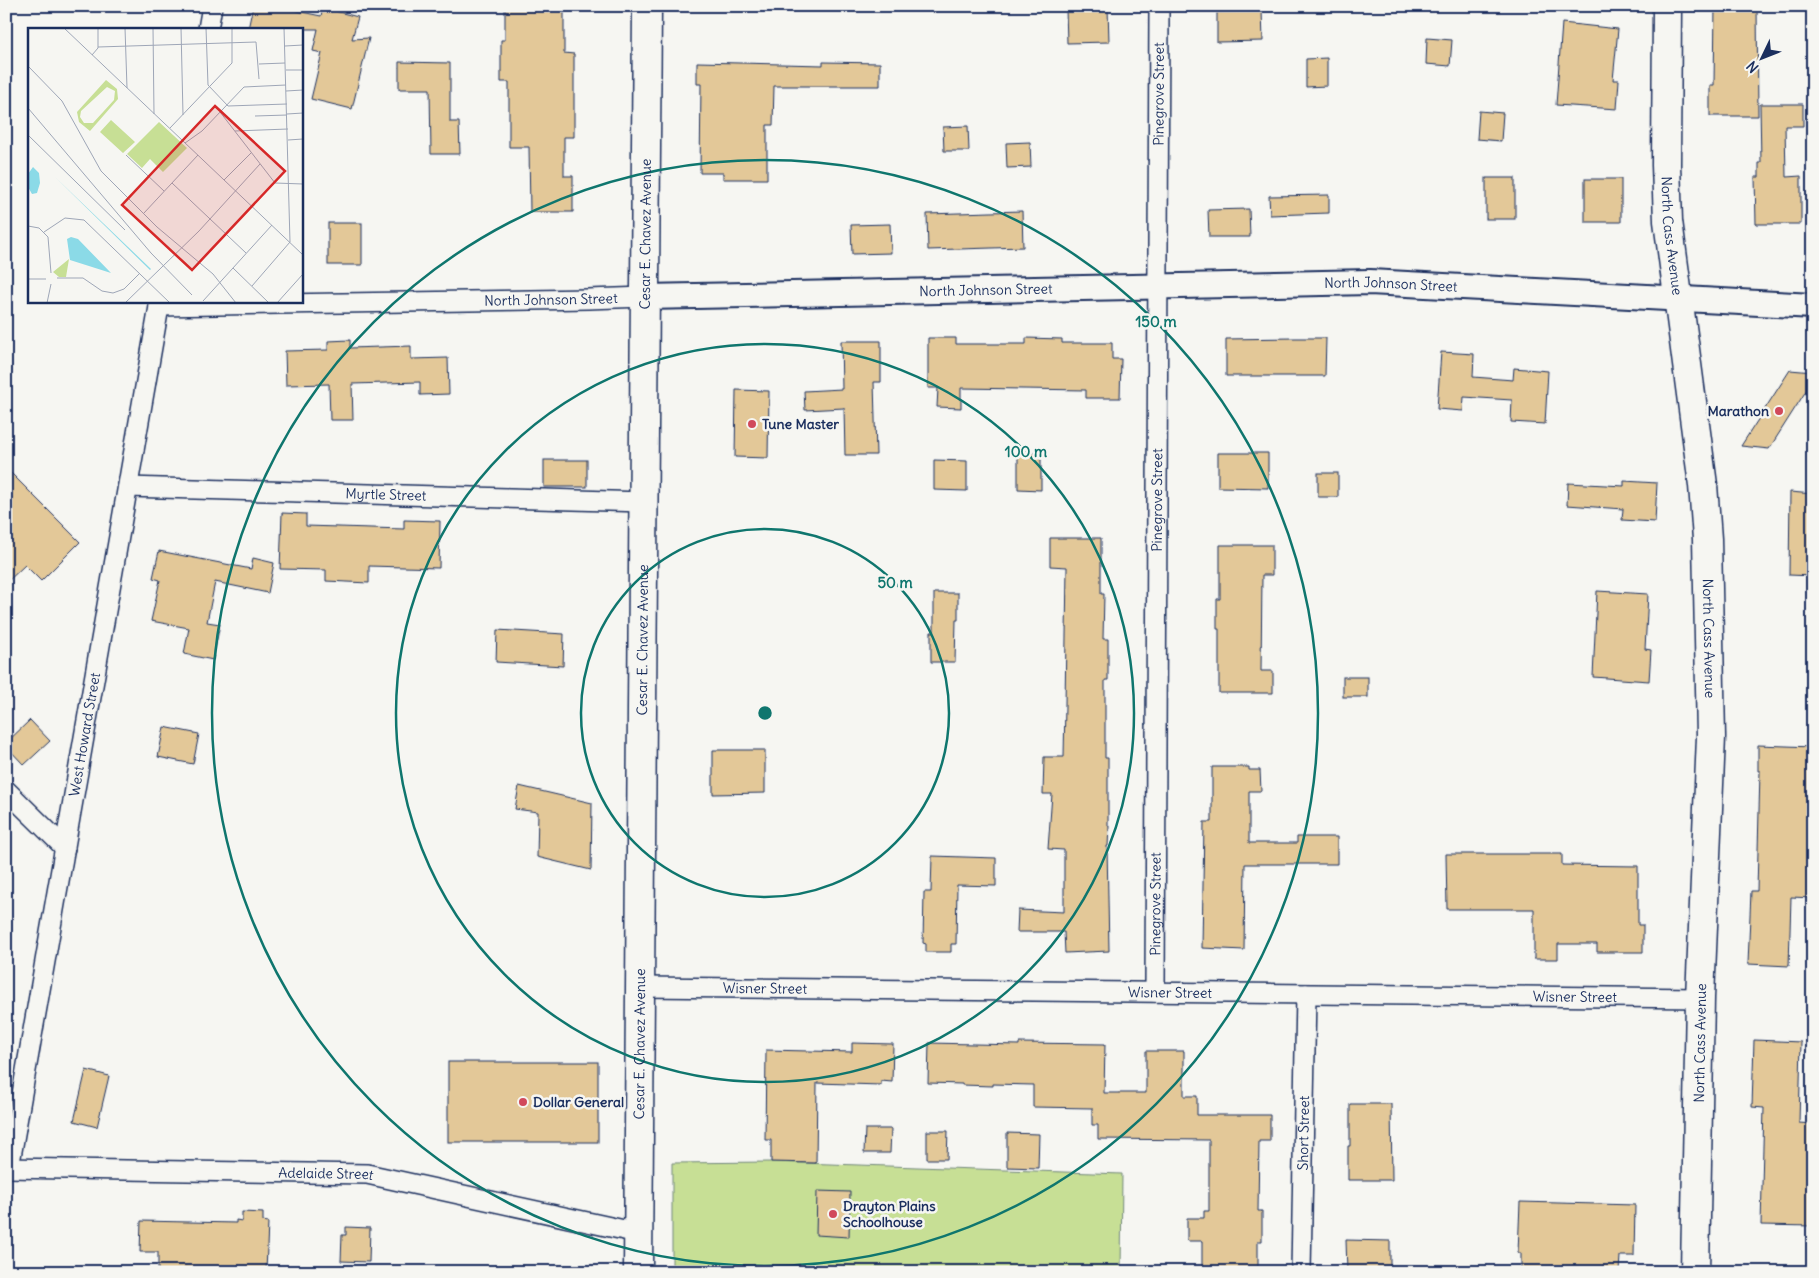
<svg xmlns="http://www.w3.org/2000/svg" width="1819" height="1278" viewBox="0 0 1819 1278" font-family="Delius,sans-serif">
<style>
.green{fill:#c7df95;stroke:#71877a}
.building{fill:#e3c898;stroke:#1b2f5e}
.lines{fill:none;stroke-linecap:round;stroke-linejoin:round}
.minor-casing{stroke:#1b2f5e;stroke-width:22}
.tertiary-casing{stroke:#1b2f5e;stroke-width:28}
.primary-casing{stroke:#1b2f5e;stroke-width:31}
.minor{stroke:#f6f6f2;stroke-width:19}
.tertiary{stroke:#f6f6f2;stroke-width:24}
.primary{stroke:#f6f6f2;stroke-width:28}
.ring{fill:none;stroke:#0f766e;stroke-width:2.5}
.poi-dot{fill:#d1495b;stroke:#f6f6f2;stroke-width:2}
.labels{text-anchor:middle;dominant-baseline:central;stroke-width:5;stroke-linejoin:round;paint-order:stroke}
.street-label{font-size:14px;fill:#1b2f5e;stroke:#f6f6f2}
.poi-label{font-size:14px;font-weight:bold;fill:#1b2f5e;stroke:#f6f6f2;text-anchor:start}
.inset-road{fill:none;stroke:#9ea6b7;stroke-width:1}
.view{fill:#d62828;fill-opacity:0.15;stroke:#d62828;stroke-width:2.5}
.inset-edge{fill:none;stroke:#1b2f5e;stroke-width:2.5}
.centre{fill:#0f766e;stroke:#f6f6f2;stroke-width:2.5}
.ring-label{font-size:15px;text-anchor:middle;font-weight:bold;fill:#0f766e;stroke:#f6f6f2;stroke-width:5;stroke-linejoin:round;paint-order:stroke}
</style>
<rect width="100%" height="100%" fill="#f6f6f2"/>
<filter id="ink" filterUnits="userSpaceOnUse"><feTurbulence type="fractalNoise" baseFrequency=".02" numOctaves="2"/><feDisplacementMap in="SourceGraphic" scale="10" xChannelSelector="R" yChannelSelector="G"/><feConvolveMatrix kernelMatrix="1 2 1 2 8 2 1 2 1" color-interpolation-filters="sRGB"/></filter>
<g filter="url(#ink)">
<polygon class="green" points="771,1162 1122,1174 1121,1272 672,1272 672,1163"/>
<g class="building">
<polygon points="253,6 273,6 321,16 323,8 358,17 352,39 369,38 352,109 311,99 322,53 313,51 318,29 248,29"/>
<polygon points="505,6 564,6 564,53 574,54 574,137 564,137 564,176 573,176 573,212 530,212 529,147 509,147 509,82 501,82 501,40 505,40"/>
<polygon points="1715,6 1757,6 1758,116 1710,116 1710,85 1714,85"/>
<polygon points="1108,8 1109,42 1067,43 1066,9"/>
<polygon points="1262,11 1263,41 1217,42 1217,12"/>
<polygon points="1562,23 1618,29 1613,80 1619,80 1617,109 1556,105"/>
<polygon points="1427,38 1452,40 1450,66 1426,64"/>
<polygon points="1327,58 1327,86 1306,87 1306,59"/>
<polygon points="399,62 450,63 450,122 459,122 460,154 431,154 430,89 399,89"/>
<polygon points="697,62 823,65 823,62 880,63 880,86 774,86 773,125 767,125 767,179 723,179 723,173 700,173 701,84 697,84"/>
<polygon points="1760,104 1803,104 1803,126 1785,126 1786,177 1801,176 1801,224 1756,224 1755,177 1759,177 1759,163 1761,163"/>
<polygon points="1479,111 1503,113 1501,141 1477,139"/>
<polygon points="968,126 969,151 944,151 943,127"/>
<polygon points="1030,142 1031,167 1007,168 1006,143"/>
<rect x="1486" y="178" width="29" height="41"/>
<rect x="1585" y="179" width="36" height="43"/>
<polygon points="1329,195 1329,213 1270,215 1269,196"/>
<polygon points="1249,209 1250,237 1209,237 1208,210"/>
<polygon points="1022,211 1023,247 928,250 927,214"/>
<rect x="328" y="223" width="34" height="42"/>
<polygon points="890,224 891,253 852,254 851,225"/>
<polygon points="928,338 956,338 956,344 1026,344 1026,338 1062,339 1062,343 1112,343 1112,359 1121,359 1120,398 1086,398 1086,390 961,388 961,408 937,407 938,388 928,388"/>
<polygon points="1295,338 1326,338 1325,376 1226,376 1226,339"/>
<polygon points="350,340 350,348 411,346 411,359 448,358 449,394 420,395 420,382 352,384 353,420 330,420 329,384 286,385 285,351 328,350 328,341"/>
<polygon points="841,341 881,341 881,382 874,382 876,455 845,455 844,408 805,410 804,391 842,389"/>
<polygon points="1441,352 1474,354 1473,377 1513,380 1514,368 1548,371 1545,424 1511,422 1512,400 1464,397 1463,411 1437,409"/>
<polygon points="1790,370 1813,372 1813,380 1769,449 1741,446"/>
<polygon points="736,390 769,391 768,458 735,457"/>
<polygon points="1018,453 1041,453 1041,490 1018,489"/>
<polygon points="1218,453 1268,453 1268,488 1218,487"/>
<rect x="544" y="460" width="43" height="27"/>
<polygon points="934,460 967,461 967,491 934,490"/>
<polygon points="6,468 80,542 41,581 25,565 6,583"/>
<rect x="1318" y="473" width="20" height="24"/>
<polygon points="1624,481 1657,483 1655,522 1622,520 1623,509 1567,505 1568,483 1624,486"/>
<polygon points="1790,492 1813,494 1813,576 1789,575"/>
<polygon points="282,513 306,514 306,526 404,529 404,520 440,521 439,568 369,566 369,583 326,581 326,570 280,569"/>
<polygon points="1050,538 1101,538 1101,594 1104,594 1103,639 1108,639 1108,680 1105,680 1105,758 1108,758 1108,826 1109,826 1108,846 1107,846 1109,951 1065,953 1064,932 1017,932 1018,910 1064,912 1064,850 1048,849 1052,794 1043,794 1044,757 1064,757 1065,705 1067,567 1050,566"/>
<polygon points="1220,545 1272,545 1272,575 1262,575 1261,671 1273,671 1273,693 1219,693 1219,629 1217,629 1217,599 1220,599"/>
<polygon points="159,551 251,569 253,558 274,563 268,593 215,582 207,622 220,624 213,660 184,654 189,628 151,621 160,580 153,578"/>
<polygon points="1597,591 1648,594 1645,649 1651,650 1649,681 1593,677"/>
<polygon points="934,593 958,593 958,620 956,620 955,662 931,662 931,632 934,632"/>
<polygon points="497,630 564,634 563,666 496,662"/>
<rect x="1343" y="677" width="25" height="20"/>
<polygon points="30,720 50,741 24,765 6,746 6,743"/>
<polygon points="164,727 199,734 193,764 158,757"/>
<polygon points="1758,745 1813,747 1813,898 1791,897 1789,966 1748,964 1751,891 1757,891 1760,771 1758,771"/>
<polygon points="713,750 765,750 765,793 713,794"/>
<polygon points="1212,767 1249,767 1249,770 1260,770 1261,791 1249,791 1249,843 1297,843 1297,837 1337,837 1337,864 1245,864 1244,950 1202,948 1204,822 1212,822"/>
<polygon points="519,786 592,803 591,870 537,857 538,812 515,809"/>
<polygon points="1446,854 1562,854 1562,865 1638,866 1638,925 1643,925 1643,952 1597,952 1597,944 1558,944 1558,959 1534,959 1534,909 1447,909"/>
<polygon points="932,856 996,858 996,886 957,885 956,944 951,944 951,952 926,952 926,944 923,943 924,892 931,892"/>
<polygon points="1754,1040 1801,1042 1799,1123 1813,1124 1813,1226 1761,1225 1764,1108 1752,1107"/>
<polygon points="852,1043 893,1044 892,1082 881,1081 881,1085 817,1083 816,1163 771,1162 771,1140 765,1140 766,1050 852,1052"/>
<polygon points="929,1043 1019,1045 1019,1043 1105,1044 1104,1093 1146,1093 1146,1051 1184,1051 1184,1096 1197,1096 1197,1115 1270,1115 1270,1141 1259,1141 1258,1211 1262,1211 1262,1241 1258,1241 1258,1272 1202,1272 1202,1241 1187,1241 1187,1218 1204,1218 1204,1211 1209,1211 1209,1140 1098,1139 1098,1125 1092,1125 1092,1108 1033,1107 1033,1085 993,1084 993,1086 962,1085 962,1084 928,1083"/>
<rect x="448" y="1062" width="150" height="80"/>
<polygon points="86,1070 109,1076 97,1127 74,1121"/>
<polygon points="1350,1104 1391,1104 1392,1180 1348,1180 1348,1146 1350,1146"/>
<polygon points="865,1129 891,1129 890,1153 864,1153"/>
<polygon points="927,1131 948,1131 947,1159 927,1159"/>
<polygon points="1007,1133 1039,1134 1038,1168 1007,1167"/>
<polygon points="817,1191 850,1192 849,1237 816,1235"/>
<polygon points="1520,1202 1635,1205 1634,1256 1620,1256 1619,1272 1521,1272 1521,1253 1518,1253"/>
<polygon points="242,1212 263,1213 263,1221 268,1222 266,1272 158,1272 158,1252 140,1252 141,1221 236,1223 236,1220 242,1221"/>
<polygon points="346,1227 370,1228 369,1262 341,1261 342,1235 346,1235"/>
<polygon points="1346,1240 1390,1241 1390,1272 1347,1272"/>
</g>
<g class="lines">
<defs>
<g id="minor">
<polyline points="208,29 212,6"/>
<path id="s1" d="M159,306L588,299L645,297"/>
<path id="s2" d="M128,487L644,502"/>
<polyline points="6,790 65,848"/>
<path id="s3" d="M640,987L1700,998"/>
<path id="s4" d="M1155,992L1159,6"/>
<path id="s5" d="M6,1168L367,1174L638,1233"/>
<path id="s6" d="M9,1168L160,301"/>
<path id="s7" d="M1301,1272L1306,994"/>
</g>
<g id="tertiary">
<path id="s8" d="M645,297L1370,282L1813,306"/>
</g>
<g id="primary">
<path id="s9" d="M1667,6L1666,165L1668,221L1703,485L1707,539L1711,737L1700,998L1695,1272"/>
<path id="s10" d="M638,1272L647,6"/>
</g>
</defs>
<use href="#minor" class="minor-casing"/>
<use href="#tertiary" class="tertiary-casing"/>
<use href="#primary" class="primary-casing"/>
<use href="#minor" class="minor"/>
<use href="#tertiary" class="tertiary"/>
<use href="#primary" class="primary"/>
</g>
</g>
<g class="ring">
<circle cx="765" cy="713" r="184"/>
<circle cx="765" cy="713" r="369"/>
<circle cx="765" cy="713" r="553"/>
</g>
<g class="poi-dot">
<circle cx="1779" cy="411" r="5"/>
<circle cx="752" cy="424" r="5"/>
<circle cx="523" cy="1102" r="5"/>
<circle cx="833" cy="1214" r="5"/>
</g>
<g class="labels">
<g class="street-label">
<text stroke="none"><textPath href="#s4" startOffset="898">Pinegrove Street</textPath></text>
<text stroke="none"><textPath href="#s10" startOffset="1038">Cesar E. Chavez Avenue</textPath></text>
<text stroke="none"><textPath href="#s9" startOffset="230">North Cass Avenue</textPath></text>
<text stroke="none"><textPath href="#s8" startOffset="746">North Johnson Street</textPath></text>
<text stroke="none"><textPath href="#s8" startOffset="341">North Johnson Street</textPath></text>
<text stroke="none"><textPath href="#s1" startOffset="392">North Johnson Street</textPath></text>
<text stroke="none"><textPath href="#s2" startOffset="258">Myrtle Street</textPath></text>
<text stroke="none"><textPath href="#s4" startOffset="492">Pinegrove Street</textPath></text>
<text stroke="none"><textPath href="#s9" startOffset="635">North Cass Avenue</textPath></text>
<text stroke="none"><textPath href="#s10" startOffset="632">Cesar E. Chavez Avenue</textPath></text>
<text stroke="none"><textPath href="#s6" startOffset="440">West Howard Street</textPath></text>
<text stroke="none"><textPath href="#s4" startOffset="88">Pinegrove Street</textPath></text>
<text stroke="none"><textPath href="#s3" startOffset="125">Wisner Street</textPath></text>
<text stroke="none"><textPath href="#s3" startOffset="530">Wisner Street</textPath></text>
<text stroke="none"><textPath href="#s3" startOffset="935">Wisner Street</textPath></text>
<text transform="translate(1700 1043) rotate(-89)">North Cass Avenue</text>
<text stroke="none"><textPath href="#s10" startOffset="228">Cesar E. Chavez Avenue</textPath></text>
<text stroke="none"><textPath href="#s7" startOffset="139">Short Street</textPath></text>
<text stroke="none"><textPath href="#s5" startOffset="320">Adelaide Street</textPath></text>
</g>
<g class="poi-label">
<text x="1769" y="411" text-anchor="end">Marathon</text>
<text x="762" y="424">Tune Master</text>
<text x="533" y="1102">Dollar General</text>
<text x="843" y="1206">Drayton Plains<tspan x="843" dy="16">Schoolhouse</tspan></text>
</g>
</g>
<g transform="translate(28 28)">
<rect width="275" height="275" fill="#f6f6f2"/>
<path d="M78,52L89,61L90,71L62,103L51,94L49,84ZM79,59L87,63L86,72L65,95H56L52,89L53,83ZM83,92L107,114L95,125L72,104ZM131,94L159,120L135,144L122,131L114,140L99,126ZM41,231L38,249H31L25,244Z" fill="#c7df95" fill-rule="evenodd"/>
<path d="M5,139L11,145L12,155L9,165L4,166L0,159V146ZM27,149L123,241L122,242ZM43,209L50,211L83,245L42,232L39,211Z" fill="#8bdae7"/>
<path class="inset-road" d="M36,0L275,227M97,0L99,60M125,0L126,86M153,0L155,87M178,0L180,57L200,78L259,76M256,0L262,214M257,18L275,17M70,19L228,14L231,51M64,27L70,20V0M231,36L257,35M0,38L34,73L73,143L129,199L185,246L208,275M258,42H275M258,63L275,62M0,80L123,225L164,267M192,84L247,155L275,156M259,86L275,85M227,88L259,87M142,100L204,35V0M207,103L260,101M0,107L97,202M260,112L275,111M157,115L174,103L216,59L258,57M98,127L136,163M196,152L223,125M144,155L218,225M116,185L170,127M0,198L11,200L20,209L23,245M16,204L37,190L56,192L142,275M205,240L241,275M29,250H55L74,263L85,265L96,261L112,245M0,251H18M224,258L262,214M175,273L244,197M19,275L23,256M97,275L171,203L232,136M249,275L275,246"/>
<path class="view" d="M187,78L257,143L164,242L94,177Z"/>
<rect width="275" height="275" class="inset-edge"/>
</g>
<circle cx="765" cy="713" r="8" class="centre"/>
<g class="ring-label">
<text x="1156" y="327">150 m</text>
<text x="1026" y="457">100 m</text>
<text x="895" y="588">50 m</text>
</g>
<rect width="1819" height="1278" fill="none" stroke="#f6f6f2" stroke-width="25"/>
<rect x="12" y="12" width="1794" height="1253" fill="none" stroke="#1b2f5e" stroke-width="2" filter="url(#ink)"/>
<g transform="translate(1762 58) rotate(227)" stroke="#f6f6f2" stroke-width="4" paint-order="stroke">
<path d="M0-4L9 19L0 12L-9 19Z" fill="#1b2f5e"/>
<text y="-8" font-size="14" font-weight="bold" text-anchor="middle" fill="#1b2f5e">N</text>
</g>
</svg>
